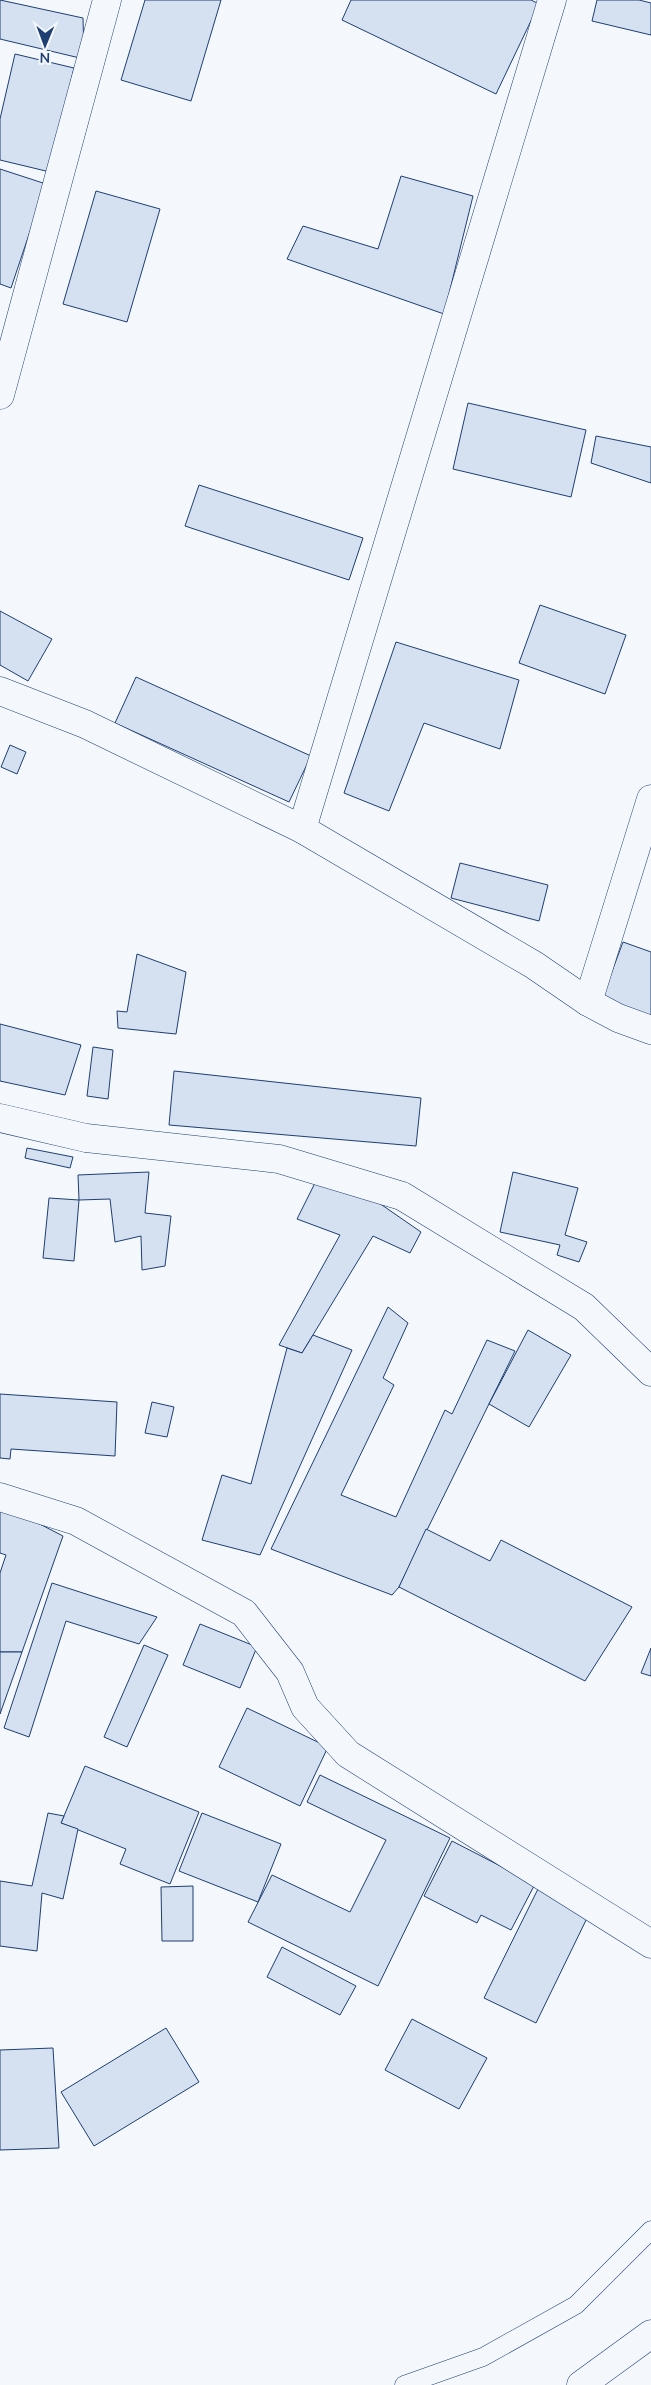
<svg xmlns="http://www.w3.org/2000/svg" width="651" height="2385" viewBox="0 0 651 2385" font-family="Mulish,sans-serif">
<style>
.building{fill:#d5e0f0;stroke:#1d3f73}
.lines{fill:none;stroke-linecap:round;stroke-linejoin:round}
.lane-casing{stroke:#1d3f73;stroke-width:19}
.street-casing{stroke:#1d3f73;stroke-width:29}
.secondary-casing{stroke:#1d3f73;stroke-width:29}
.lane{stroke:#f4f7fb;stroke-width:18}
.street{stroke:#f4f7fb;stroke-width:28}
.secondary{stroke:#f4f7fb;stroke-width:28}
</style>
<rect width="100%" height="100%" fill="#f4f7fb"/>
<g class="building">
<polygon points="0,0 83,18 84,59 0,39"/>
<polygon points="145,0 221,0 191,101 121,80"/>
<polygon points="351,0 531,0 539,4 496,94 342,20"/>
<polygon points="597,0 639,0 651,3 651,35 592,21"/>
<polygon points="15,54 74,68 50,172 0,160 0,119"/>
<polygon points="0,169 46,184 11,288 0,284"/>
<polygon points="401,176 473,196 444,314 287,259 303,226 378,249"/>
<polygon points="96,191 160,209 127,322 63,304"/>
<polygon points="468,403 586,430 571,497 453,469"/>
<polygon points="596,436 651,447 651,483 591,463"/>
<polygon points="199,485 363,538 349,580 185,526"/>
<polygon points="540,605 626,635 605,694 519,663"/>
<polygon points="0,611 52,639 28,681 0,665"/>
<polygon points="396,642 519,680 500,749 424,723 389,811 344,793"/>
<polygon points="136,677 311,756 289,802 115,723"/>
<polygon points="10,745 26,752 17,774 1,767"/>
<polygon points="460,863 548,885 539,921 451,898"/>
<polygon points="623,942 651,952 651,1016 602,998"/>
<polygon points="137,954 186,972 176,1034 118,1028 117,1011 127,1012"/>
<polygon points="0,1024 81,1045 65,1095 0,1081"/>
<polygon points="93,1047 113,1050 108,1099 87,1096"/>
<polygon points="174,1071 421,1098 416,1146 169,1125"/>
<polygon points="27,1148 73,1157 70,1168 25,1158"/>
<polygon points="149,1172 145,1213 171,1216 165,1266 142,1270 141,1236 115,1242 110,1199 79,1200 78,1175"/>
<polygon points="513,1172 578,1188 565,1235 587,1242 579,1262 557,1255 560,1245 500,1232"/>
<polygon points="315,1183 379,1203 421,1232 410,1253 373,1236 302,1353 279,1345 340,1235 297,1219"/>
<polygon points="49,1198 79,1200 74,1261 43,1258"/>
<polygon points="388,1307 408,1323 383,1378 394,1385 341,1495 396,1517 445,1410 452,1414 487,1340 515,1351 399,1587 392,1595 271,1549"/>
<polygon points="528,1330 571,1355 529,1427 489,1404"/>
<polygon points="313,1335 352,1350 260,1555 202,1540 222,1475 251,1484 287,1348 302,1353"/>
<polygon points="0,1394 117,1402 115,1456 11,1449 10,1459 0,1458"/>
<polygon points="152,1402 174,1407 167,1437 145,1433"/>
<polygon points="0,1509 30,1519 63,1536 22,1652 0,1652 0,1573 6,1555 0,1553"/>
<polygon points="426,1529 490,1561 501,1540 632,1607 585,1681 399,1587"/>
<polygon points="52,1583 157,1617 139,1644 66,1621 29,1737 4,1728"/>
<polygon points="200,1624 257,1647 240,1688 183,1665"/>
<polygon points="144,1645 168,1655 127,1747 104,1737"/>
<polygon points="651,1648 651,1676 641,1673"/>
<polygon points="0,1652 22,1652 0,1714"/>
<polygon points="247,1708 328,1747 300,1806 219,1767"/>
<polygon points="85,1766 199,1812 170,1884 120,1864 126,1849 61,1823"/>
<polygon points="320,1775 450,1838 378,1986 248,1922 272,1875 350,1912 386,1840 307,1802"/>
<polygon points="48,1813 64,1816 61,1823 78,1829 63,1899 42,1893 37,1951 0,1946 0,1881 32,1886"/>
<polygon points="202,1813 281,1844 258,1902 179,1871"/>
<polygon points="452,1841 535,1884 511,1930 481,1915 477,1923 424,1896"/>
<polygon points="193,1886 193,1941 162,1941 161,1887"/>
<polygon points="538,1889 589,1914 536,2023 484,1998"/>
<polygon points="282,1947 356,1986 340,2015 267,1977"/>
<polygon points="412,2019 487,2058 459,2109 385,2070"/>
<polygon points="166,2028 199,2082 94,2146 61,2092"/>
<polygon points="53,2048 59,2148 0,2150 0,2050"/>
</g>
<g class="lines">
<defs>
<polyline id="lane" points="404,2385 483,2357 576,2305 651,2230"/>
<g id="street">
<polyline points="0,395 107,0"/>
<polyline points="0,691 85,724 302,829 534,965 588,1002 618,1018 651,1030"/>
<polyline points="302,829 552,0"/>
<polyline points="588,1002 651,799"/>
<polyline points="0,1118 86,1138 279,1159 402,1196 584,1307 651,1372"/>
<polyline points="0,1497 76,1521 244,1613 290,1672 305,1707 348,1754 651,1944"/>
</g>
<polyline id="secondary" points="581,2385 651,2334"/>
</defs>
<use href="#lane" class="lane-casing"/>
<use href="#street" class="street-casing"/>
<use href="#secondary" class="secondary-casing"/>
<use href="#lane" class="lane"/>
<use href="#street" class="street"/>
<use href="#secondary" class="secondary"/>
</g>
<g transform="translate(45 45) rotate(181)" stroke="#f4f7fb" stroke-width="4" paint-order="stroke">
<path d="M0-4L9 19L0 12L-9 19Z" fill="#1d3f73"/>
<text y="-8" font-size="14" font-weight="bold" text-anchor="middle" fill="#1d3f73">N</text>
</g>
</svg>
